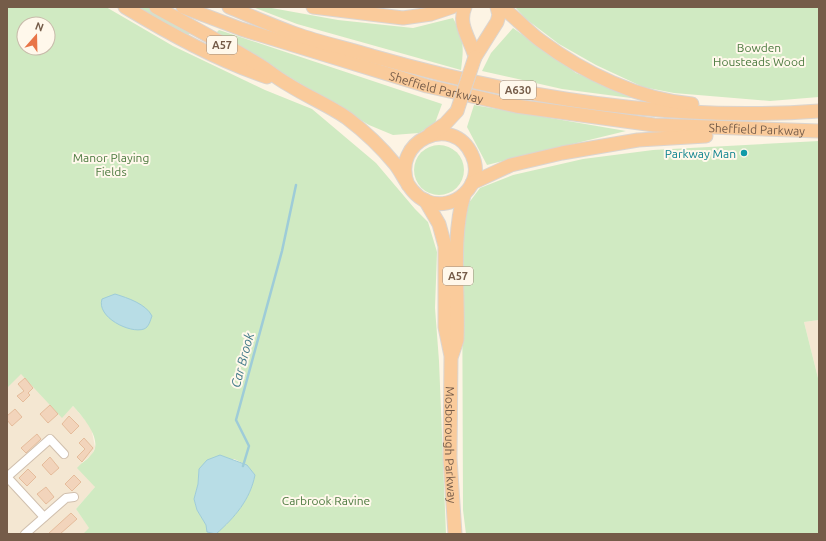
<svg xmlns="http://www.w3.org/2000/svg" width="826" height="541" viewBox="0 0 826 541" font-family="Ubuntu,sans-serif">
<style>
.residential{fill:#f4e7d2}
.green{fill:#d0eac2;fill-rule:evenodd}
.water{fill:#b8dde6;stroke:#9eccd8}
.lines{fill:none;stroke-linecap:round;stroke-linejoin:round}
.stream{stroke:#9eccd8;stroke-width:2.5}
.building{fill:#f2d4bb;stroke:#e5bc9b}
.minor-casing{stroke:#d0bfad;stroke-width:10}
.trunk-casing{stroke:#dbd5d0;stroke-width:15}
.minor{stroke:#fff;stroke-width:8}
.trunk{stroke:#facb9b;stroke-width:13}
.trunk-bridge-casing{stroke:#dbd5d0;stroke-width:15;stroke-linecap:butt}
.trunk-bridge{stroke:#facb9b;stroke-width:13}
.culture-dot{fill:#0f9aa8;stroke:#fff8eb;stroke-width:1.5}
.labels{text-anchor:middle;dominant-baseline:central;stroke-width:4;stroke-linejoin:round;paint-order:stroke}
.shield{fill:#fff8eb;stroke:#9e8b7a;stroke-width:1}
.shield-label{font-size:11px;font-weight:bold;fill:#755c49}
.park-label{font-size:12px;fill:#4e7b41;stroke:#fff8eb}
.street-label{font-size:12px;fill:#755c49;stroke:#fff8eb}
.culture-label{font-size:12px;fill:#0d838f;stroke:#fff8eb;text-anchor:end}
.water-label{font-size:13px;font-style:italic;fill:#427a89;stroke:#fff8eb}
</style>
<rect width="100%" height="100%" fill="#fdf4e4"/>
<g class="residential">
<polygon points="819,320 819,382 804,322"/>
<polygon points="21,373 62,417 73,406 91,427 95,447 92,455 82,462 95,487 76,509 90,529 84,534 7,534 7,388"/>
</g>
<g class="green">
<path d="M7,7H106L173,46L265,90L312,109L376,163L415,209L428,222L437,252L435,308L439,361L446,534H83L89,528L76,509L95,487L77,468C81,463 87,460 91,455C105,441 82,416 73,406L62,418L21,374L7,388ZM24,24H48V48H24ZM234,459L247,465L255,475C250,500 235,517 216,534L206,525L197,510L194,499L198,484L199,469Z"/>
<polygon points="136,7 151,7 191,33 188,35"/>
<path d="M253,7H266L338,20L413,28L453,18C464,38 464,47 461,70L297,24Z"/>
<polygon points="515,7 819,7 819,97 770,101 674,93 643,87 596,65 559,44 526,19"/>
<polygon points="513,28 576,73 629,93 631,98 562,89 482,71 491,53"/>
<polygon points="219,30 442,104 435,123 419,133 393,135 369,125 216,33"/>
<polygon points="474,105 626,131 487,165 467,127"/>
<polygon points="819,141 819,320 804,322 819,382 819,534 466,534 463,510 462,237 468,204 480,188 513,175 583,159 653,150"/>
<circle cx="439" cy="170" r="25"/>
</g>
<g class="water">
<path d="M115,294C128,298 146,304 152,316C150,321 149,327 144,329C130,334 96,317 102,299Z"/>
<path d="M220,455L247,465L255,475C250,500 235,517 216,534L207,532L206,525L197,510L194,499L198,484L199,469L207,460Z"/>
</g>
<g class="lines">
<polyline class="stream" points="243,466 249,446 236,420 282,251 296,185"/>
</g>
<g class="building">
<polygon points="25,378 33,388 28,393 30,395 23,402 17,396 24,391 18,384"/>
<polygon points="50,405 58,414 48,423 40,414"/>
<polygon points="15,409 22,417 12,426 7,420 7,416"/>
<polygon points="69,416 79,426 71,434 62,424"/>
<polygon points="37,434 41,439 26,453 21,448"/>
<polygon points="84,438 93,448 82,462 77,457 85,449 79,443"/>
<polygon points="50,457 59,468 51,475 42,465"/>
<polygon points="28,469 36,477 27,486 19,478"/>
<polygon points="74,475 81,482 72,491 65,484"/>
<polygon points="46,487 54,497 46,504 37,494"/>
<polygon points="71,513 77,519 60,534 48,534"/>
</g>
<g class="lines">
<defs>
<g id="minor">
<polyline points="7,477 50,439 64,454"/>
<polyline points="7,477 44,517"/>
<polyline points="25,534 66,498 74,497"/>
</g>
<g id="trunk">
<path d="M125,7C170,34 217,60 267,77"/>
<path d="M156,7C192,27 229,46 264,68C272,74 280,80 289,85C308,97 328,105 347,118C364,131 382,148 395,164C405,177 410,194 426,201C454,213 486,184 472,155C453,112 390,141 408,185"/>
<path id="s1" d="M183,7L241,29L427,86L516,106L654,125L819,131"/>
<path d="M229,7C251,16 273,26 296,34C321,43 347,48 372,56C516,97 669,122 819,111"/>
<polyline points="313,7 403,18 431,14 452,7"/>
<path d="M465,7C457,25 471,40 475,57"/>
<path d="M501,7C515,16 527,31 541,41C584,73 638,99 692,104"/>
<polyline points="475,57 497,22 499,15 497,7"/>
<polyline points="430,134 445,124 457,111"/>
<polyline points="472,183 511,165 562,153 638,140 706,136"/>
<path id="s2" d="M425,200L439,224L445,246V327L451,356L450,458L455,534"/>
<path d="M452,355L457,340C459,295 451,238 464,195"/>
</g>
</defs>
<use href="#minor" class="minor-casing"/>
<use href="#trunk" class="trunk-casing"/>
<use href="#minor" class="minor"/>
<use href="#trunk" class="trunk"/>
<defs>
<polyline id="trunk-bridge" points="457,111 475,57"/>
</defs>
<use href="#trunk-bridge" class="trunk-bridge-casing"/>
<use href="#trunk-bridge" class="trunk-bridge"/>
</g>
<circle class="culture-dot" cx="744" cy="153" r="4"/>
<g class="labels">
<g class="shield">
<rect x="207" y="36" width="30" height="18" rx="3"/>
<rect x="500" y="81" width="36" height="18" rx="3"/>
<rect x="443" y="267" width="30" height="18" rx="3"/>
</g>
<g class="shield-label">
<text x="222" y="45">A57</text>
<text x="518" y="90">A630</text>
<text x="458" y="276">A57</text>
</g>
<g class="park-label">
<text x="759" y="47">Bowden<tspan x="759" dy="14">Housteads Wood</tspan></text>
<text x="111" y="157">Manor Playing<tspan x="111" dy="14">Fields</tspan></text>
<text x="326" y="500">Carbrook Ravine</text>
</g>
<g class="street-label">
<text stroke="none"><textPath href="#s1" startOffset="266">Sheffield Parkway</textPath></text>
<text stroke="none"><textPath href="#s1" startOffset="590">Sheffield Parkway</textPath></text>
<text stroke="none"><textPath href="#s2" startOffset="250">Mosborough Parkway</textPath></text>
</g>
<g class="culture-label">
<text x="736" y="153">Parkway Man</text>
</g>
<g class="water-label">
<text transform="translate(242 360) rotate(-75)">Car Brook</text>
</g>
</g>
<rect width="826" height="541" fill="none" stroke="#755c49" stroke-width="16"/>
<g transform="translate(36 36) rotate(20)"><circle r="19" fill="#fff8eb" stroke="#c8baaa"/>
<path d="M0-3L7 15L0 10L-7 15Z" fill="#e87547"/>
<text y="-6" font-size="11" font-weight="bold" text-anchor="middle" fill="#755c49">N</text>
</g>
</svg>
